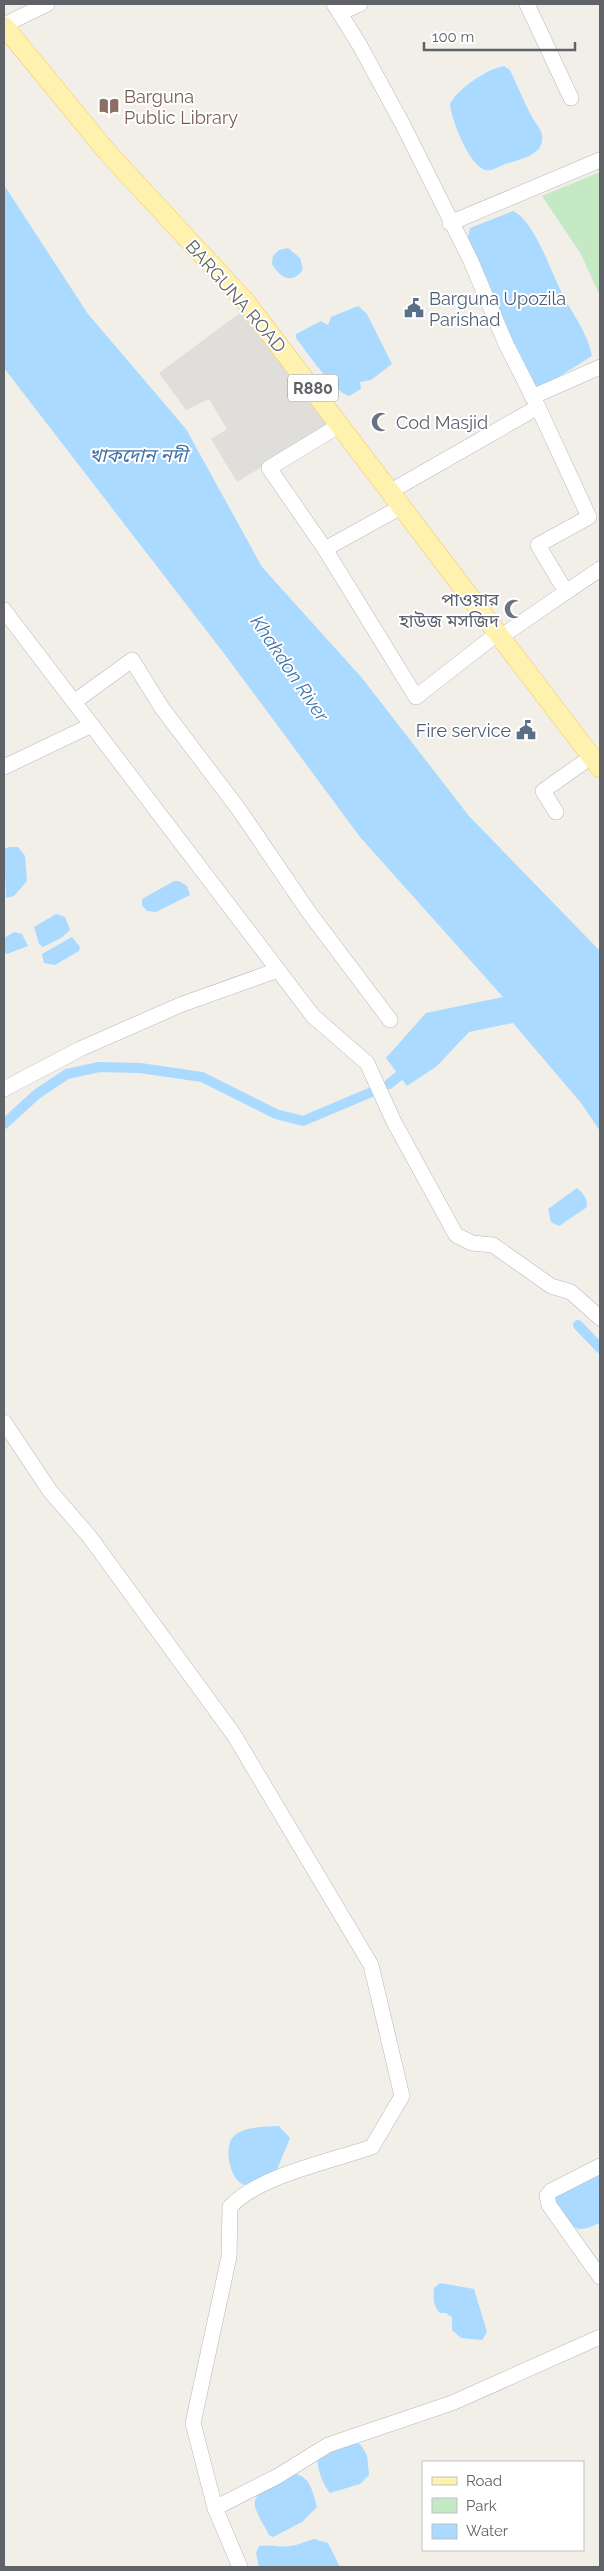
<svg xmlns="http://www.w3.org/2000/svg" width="604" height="2571" viewBox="0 0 604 2571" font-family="Raleway,'Noto Sans Bengali',sans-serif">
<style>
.industrial{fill:#e0deda}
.green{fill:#c5e8c5}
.water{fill:#aadaff}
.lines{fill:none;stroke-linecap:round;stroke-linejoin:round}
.canal{stroke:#aadaff;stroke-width:10}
.minor-casing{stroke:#b5b8bc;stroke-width:16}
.major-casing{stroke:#f2c960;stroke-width:20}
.minor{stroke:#fff;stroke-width:15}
.major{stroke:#fff2af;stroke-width:19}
.labels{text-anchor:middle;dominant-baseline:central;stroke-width:4;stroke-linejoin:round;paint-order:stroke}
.shield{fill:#fff;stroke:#8f9295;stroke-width:1}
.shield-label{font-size:16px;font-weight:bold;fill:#5f6368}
.education-label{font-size:18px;fill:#785e54;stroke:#fff;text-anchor:start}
.street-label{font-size:18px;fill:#5f6368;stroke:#fff}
.service-label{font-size:18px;fill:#4e5e75;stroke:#fff;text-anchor:start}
.worship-label{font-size:18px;fill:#5b616d;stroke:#fff;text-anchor:start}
.water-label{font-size:19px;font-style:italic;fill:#4174aa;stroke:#fff}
</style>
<rect width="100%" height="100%" fill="#f1efe8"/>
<polygon class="industrial" points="245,309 332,425 237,482 211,439 227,429 209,399 186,410 159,373"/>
<polygon class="green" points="600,172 600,296 581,254 542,196"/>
<g class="water">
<path d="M504,66L510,70C517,85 523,100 531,115C534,122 541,128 542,135C545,157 517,159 503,165C497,167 491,172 485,170C469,165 451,119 450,104C457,89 487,69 504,66Z"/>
<polygon points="4,185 88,314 186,429 262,567 362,678 469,816 600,951 600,1131 581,1103 513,1023 469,1032 437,1066 407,1086 386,1058 426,1013 503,997 360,837 226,656 4,368"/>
<path d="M513,211C534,220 551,272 562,293C572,314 588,333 592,356L547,384L537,386L530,381L468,238L470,228Z"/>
<path d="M288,248L300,258L303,269C293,285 280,278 272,264L273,256L279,250Z"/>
<path d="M358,306L367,314L392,364L371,380L360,382L361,389L349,396C334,392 306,351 296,338V334L321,321L328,325L331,317Z"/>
<polygon points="9,847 18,847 25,856 27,881 14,896 6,898 4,849"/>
<polygon points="174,881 179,881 187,886 190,895 156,912 147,911 142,905 142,899"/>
<polygon points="56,914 65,917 70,930 61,938 43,947 39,944 34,927"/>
<polygon points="14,932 22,934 28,946 7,954 4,952 4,938"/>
<polygon points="72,937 80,947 79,951 55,965 44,963 42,954"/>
<path d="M577,1188C583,1193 587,1198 587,1207L559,1226L551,1222L548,1209Z"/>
<path d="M279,2126L290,2138L276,2172L244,2185C229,2179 224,2147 233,2137C244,2126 265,2127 279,2126Z"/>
<path d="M600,2172V2223C594,2225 587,2229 581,2229C570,2230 557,2206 555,2197Z"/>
<path d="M440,2283L474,2289L487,2332L482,2340L461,2338L452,2330V2317L446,2313H440C433,2305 433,2298 434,2288Z"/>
<path d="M353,2443L360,2444L367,2455L369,2475L360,2484L330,2493C323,2485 316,2467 318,2457Z"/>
<path d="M296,2474C311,2478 313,2493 317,2507L302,2522L273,2537L269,2535C265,2526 257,2516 255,2506C251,2490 284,2480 296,2474Z"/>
<path d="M314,2539L328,2543L340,2567H259L256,2553L259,2546C270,2544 279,2548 291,2546C298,2545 306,2541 314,2539Z"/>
</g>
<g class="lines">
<g class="canal">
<polyline points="389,1084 410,1067"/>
<polyline points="4,1124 37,1094 67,1074 99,1067 140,1068 202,1077 276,1114 303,1121 374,1091"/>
<polyline points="578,1325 600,1348"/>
</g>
<defs>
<g id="minor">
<polyline points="334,4 359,44 403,125 470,259 506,344 538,407 398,487"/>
<polyline points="527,4 571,98"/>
<polyline points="340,13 360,4"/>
<polyline points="10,22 47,4"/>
<polyline points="450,223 600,160"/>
<polyline points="532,397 600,367"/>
<polyline points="538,407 589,517 538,545 566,592"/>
<polyline points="401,507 325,549 416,697 498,633"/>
<polyline points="325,549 269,468 340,425"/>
<polyline points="4,610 313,1016 367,1063 394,1122 456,1235 472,1243 493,1245 551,1286 571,1292 600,1318"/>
<polyline points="509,631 600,569"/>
<polyline points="74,702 132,660 162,708 240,811 308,911 390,1020"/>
<polyline points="4,767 92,725"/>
<polyline points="556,812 543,791 591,757"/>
<polyline points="4,1089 80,1049 180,1005 278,970"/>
<path d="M4,1422L50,1491L89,1536L234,1735L371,1965L402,2096L372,2147C331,2161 258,2176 230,2207L229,2257L193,2423L215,2508L240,2567"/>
<polyline points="600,2166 551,2191 547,2196 549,2205 600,2277"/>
<polyline points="215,2508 278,2476 328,2445 452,2403 600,2337"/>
</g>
<polyline id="major" points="4,26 108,153 245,301 600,768"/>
</defs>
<use href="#minor" class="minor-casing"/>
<use href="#major" class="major-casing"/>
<use href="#minor" class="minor"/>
<use href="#major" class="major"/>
</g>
<defs>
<symbol id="library-bare" viewBox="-9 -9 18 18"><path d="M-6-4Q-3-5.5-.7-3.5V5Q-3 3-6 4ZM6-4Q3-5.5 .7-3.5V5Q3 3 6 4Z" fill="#8d6e63" stroke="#fff" stroke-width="2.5" paint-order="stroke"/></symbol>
<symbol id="civic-bare" viewBox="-9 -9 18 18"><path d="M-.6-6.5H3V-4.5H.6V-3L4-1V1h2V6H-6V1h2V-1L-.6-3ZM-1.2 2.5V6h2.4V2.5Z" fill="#5c6f8a" stroke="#fff" stroke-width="2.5" paint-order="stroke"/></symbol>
<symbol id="mosque-bare" viewBox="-9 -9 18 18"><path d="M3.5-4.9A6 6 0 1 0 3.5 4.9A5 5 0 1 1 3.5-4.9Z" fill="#6b7280" stroke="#fff" stroke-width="2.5" paint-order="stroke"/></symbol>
</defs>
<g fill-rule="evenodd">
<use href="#library-bare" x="95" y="92" width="28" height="28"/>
<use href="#civic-bare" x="400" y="294" width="28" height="28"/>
<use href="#mosque-bare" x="367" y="408" width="28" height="28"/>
<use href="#mosque-bare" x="500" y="595" width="28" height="28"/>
<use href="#civic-bare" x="512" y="716" width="28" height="28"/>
</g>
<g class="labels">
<rect class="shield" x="288" y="374.5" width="50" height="27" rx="4"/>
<g class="shield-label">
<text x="313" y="388">R880</text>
</g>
<g class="education-label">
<text x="124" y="96">Barguna<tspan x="124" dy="21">Public Library</tspan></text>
</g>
<g class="street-label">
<text transform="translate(236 296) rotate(49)">BARGUNA ROAD</text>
</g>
<g class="service-label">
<text x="429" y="298">Barguna Upozila<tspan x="429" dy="21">Parishad</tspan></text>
<text x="511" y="730" text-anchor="end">Fire service</text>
</g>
<g class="worship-label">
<text x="396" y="422">Cod Masjid</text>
<text x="499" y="599" text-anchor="end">পাওয়ার<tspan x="499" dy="21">হাউজ মসজিদ</tspan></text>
</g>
<g class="water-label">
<text x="138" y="455">খাকদোন নদী</text>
<text transform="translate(290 668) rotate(56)">Khakdon River</text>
</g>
</g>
<rect width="604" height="2571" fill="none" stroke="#5f6368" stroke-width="10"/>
<rect x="422" y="2461" width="162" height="90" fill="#ffffff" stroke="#bfc1c3"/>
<rect x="432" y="2477" width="25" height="8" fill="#fff2af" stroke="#bfc1c3"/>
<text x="466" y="2486" font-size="15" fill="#5f6368">Road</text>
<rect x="432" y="2498" width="25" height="15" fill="#c5e8c5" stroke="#bfc1c3"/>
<text x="466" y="2511" font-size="15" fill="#5f6368">Park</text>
<rect x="432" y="2524" width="25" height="15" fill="#aadaff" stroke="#bfc1c3"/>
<text x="466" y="2536" font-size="15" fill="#5f6368">Water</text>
<path d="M424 42v8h151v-8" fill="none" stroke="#5f6368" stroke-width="2.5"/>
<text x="432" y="42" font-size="15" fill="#5f6368" stroke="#ffffff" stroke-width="4" paint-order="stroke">100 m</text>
</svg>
